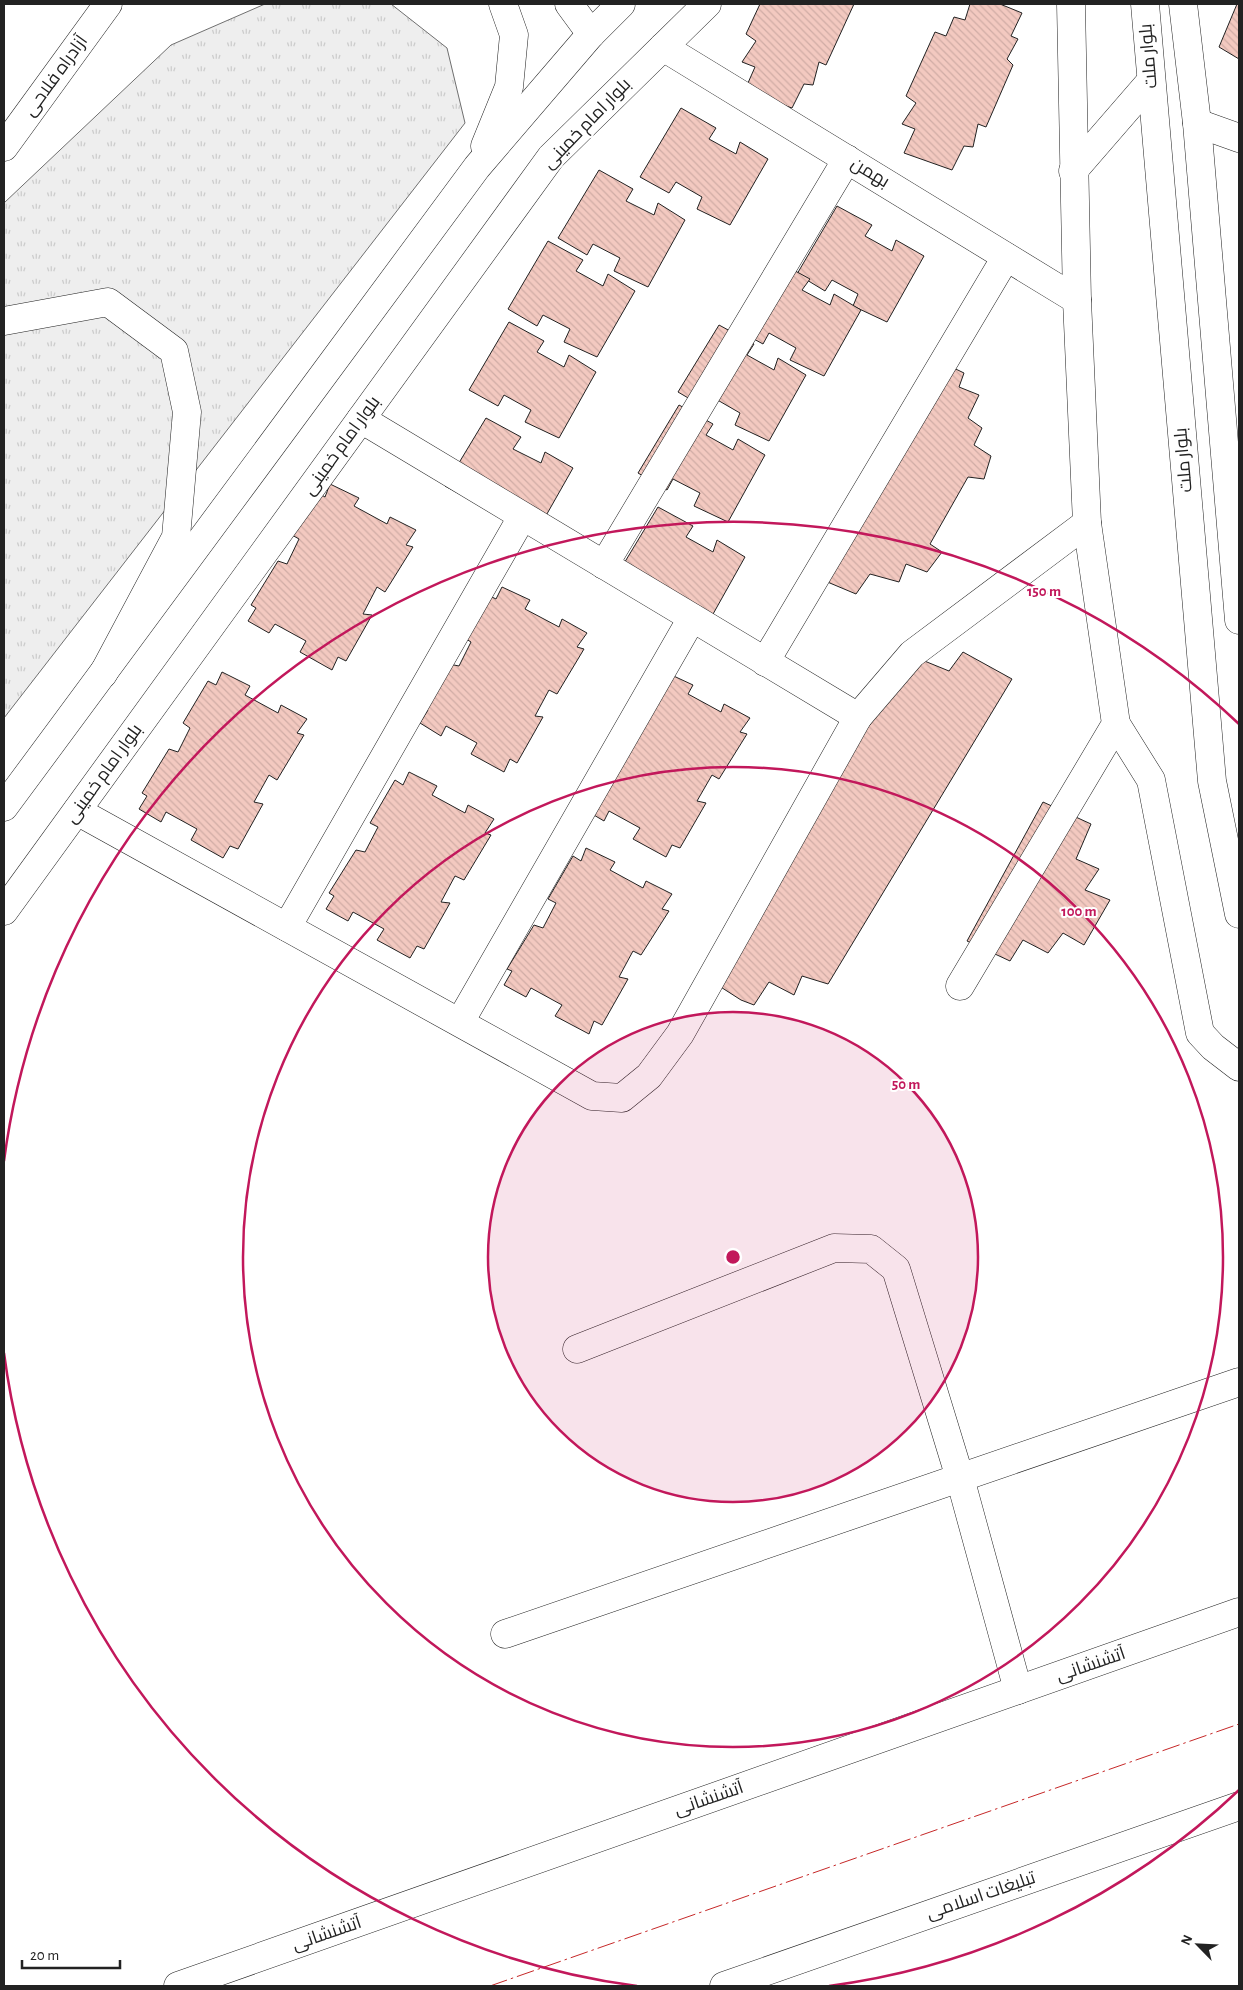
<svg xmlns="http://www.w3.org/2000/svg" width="1243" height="1990" viewBox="0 0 1243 1990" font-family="'Alegreya Sans',Cairo,sans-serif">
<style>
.grass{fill:url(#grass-tufts);stroke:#6f6f6f}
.building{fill:url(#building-back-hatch);stroke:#222}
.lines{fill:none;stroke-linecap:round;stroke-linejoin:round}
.minor-casing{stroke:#222;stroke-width:29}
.major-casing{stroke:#222;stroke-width:29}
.highway-casing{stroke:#222;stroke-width:29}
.minor{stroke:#fff;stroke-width:28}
.major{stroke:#fff;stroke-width:28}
.highway{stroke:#fff;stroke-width:28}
.power{stroke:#c62828;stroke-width:1;stroke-dasharray:18 4 2.5 4;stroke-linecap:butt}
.ring{fill:none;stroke:#c2185b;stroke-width:2.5}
.labels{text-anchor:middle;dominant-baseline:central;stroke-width:4;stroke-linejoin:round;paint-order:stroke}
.street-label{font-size:18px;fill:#222;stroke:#fff}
.centre{fill:#c2185b;stroke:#fff;stroke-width:2.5}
.ring-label{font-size:15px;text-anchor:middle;font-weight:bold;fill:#c2185b;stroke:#fff;stroke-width:4;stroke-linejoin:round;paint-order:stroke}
</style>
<defs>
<pattern id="grass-tufts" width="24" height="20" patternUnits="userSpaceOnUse" patternTransform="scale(1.25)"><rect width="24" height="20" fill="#eee"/><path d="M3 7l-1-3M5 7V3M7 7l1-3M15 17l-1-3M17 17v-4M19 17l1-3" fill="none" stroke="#ccc"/></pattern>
<pattern id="building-back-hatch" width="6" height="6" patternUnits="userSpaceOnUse" patternTransform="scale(1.25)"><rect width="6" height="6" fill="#f3c9c0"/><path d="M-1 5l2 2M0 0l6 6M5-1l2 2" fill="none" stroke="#d0aca5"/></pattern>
</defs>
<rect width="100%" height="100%" fill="#fff"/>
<polygon class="grass" points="265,4 391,4 447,48 465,123 4,718 4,203 171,45"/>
<g class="building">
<polygon points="760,4 854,4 826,65 819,62 813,85 804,84 792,108 744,92 755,67 742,62 756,41 746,34"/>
<polygon points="970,4 1000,4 1022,13 1011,36 1018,39 1007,59 1013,65 986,127 978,124 973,147 964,146 952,170 904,153 915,129 902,124 916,103 906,96 935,32 946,36 954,17 965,20"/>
<polygon points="1237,4 1239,4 1239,59 1219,47"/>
<polygon points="681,108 716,128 709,139 736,154 740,142 768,159 730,225 697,209 702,197 676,182 669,193 640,177"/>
<polygon points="599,170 633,189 626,201 654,215 658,203 685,220 648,287 614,271 620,258 593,244 587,255 558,238"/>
<polygon points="837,206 872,225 865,236 892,251 896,240 924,256 887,322 853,306 858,294 832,280 825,291 797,274"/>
<polygon points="548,241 583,260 576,271 603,286 608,274 635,291 597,357 564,342 570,329 543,315 537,326 508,309"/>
<polygon points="775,260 810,279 802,290 830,305 834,294 861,310 824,376 790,360 796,348 769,333 763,344 734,328"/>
<polygon points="509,322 544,341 537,352 564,367 569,355 596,372 559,438 525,422 531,410 504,395 498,406 469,390"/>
<polygon points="719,325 754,344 747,355 774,370 778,358 806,375 769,441 735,425 740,413 714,398 707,409 678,392"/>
<polygon points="937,360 964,373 959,387 979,395 968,418 982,428 974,445 991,456 984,479 968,477 930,544 942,552 927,572 906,564 899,582 870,574 856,594 806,573"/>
<polygon points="679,405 713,424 706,435 733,450 738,439 765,455 728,522 694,506 700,493 673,479 667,490 638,473"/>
<polygon points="486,418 521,437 513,449 541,463 545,452 573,468 535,535 445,486"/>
<polygon points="330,484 359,498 354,506 387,524 390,517 416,530 406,545 413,547 385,592 377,587 363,614 372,615 346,661 338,657 332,670 300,652 306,641 275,624 269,633 248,621 256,608 251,605 278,561 287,564 299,539 292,535 317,492 325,497"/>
<polygon points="658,507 693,526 686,537 713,552 717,540 745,557 708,623 617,575"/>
<polygon points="502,587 530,600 525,609 559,627 562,619 587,633 577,647 584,649 557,694 549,690 535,716 543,717 517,763 510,759 504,772 471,754 477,743 446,726 441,736 420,723 428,710 423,707 449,664 459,666 471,642 463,637 488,595 496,599"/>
<polygon points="963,652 1012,679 828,984 802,976 794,995 769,982 754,1005 741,1000 702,975 887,670 907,681 922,660 949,671"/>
<polygon points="222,672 250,686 245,695 278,713 281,705 307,719 297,733 304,735 277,780 269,775 254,802 263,804 238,849 230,846 223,858 191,840 197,829 166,812 161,822 139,809 147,796 142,793 169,749 178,752 190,728 183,723 208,681 216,685"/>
<polygon points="665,672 693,685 688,694 721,712 724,704 750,718 740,732 747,734 719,779 712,775 697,801 706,803 680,848 672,845 666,857 633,839 640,828 609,811 604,821 582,808"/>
<polygon points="409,772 437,786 432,795 465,813 468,805 494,819 485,833 491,835 464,880 455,876 441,902 450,903 424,949 417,946 410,958 377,940 384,929 353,912 348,921 326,909 334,896 329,893 356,850 365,852 378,827 370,823 395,780 403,785"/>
<polygon points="1043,802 1091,824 1076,859 1099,869 1085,890 1110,900 1084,945 1063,933 1048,953 1023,940 1010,961 967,941"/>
<polygon points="586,848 615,862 610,870 643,888 646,881 672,894 662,909 669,911 641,955 633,951 619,977 628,979 602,1025 594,1021 589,1034 555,1016 562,1005 531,988 526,997 504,985 512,971 507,969 534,925 543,928 556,903 548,899 573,856 581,861"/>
</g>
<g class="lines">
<defs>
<g id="minor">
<polyline points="1145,4 1212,781 1239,914"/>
<polyline points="1183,4 1197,123 1239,620"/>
<polyline points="663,47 1077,300"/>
<polyline points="1197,123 1239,138"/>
<polyline points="1073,171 1151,81"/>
<polyline points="361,419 858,717"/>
<polyline points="604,565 847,159"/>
<polyline points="765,662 1006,257"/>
<polyline points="1116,724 1151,780 1200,1033 1213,1047 1239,1067"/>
<polyline points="77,811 592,1096 622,1098 649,1076 680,1034 858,717 912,654 1087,523 1077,300 1071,4"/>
<polyline points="287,927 522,517"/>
<polyline points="960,986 1116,724 1087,523"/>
<polyline points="460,1022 692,618"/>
<polyline points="577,1349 834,1248 871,1249 896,1269 960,1478 1018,1690"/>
<polyline points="505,1634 1239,1382"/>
<polyline points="178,1986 1239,1612"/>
<polyline points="724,1986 1239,1806"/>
</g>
<g id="major">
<polyline points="569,4 591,34"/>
<polyline points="485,146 509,87 514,35 503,4"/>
<polyline points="4,807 477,167 591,34 621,4"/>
<polyline points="4,911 551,157 707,4"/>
</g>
<g id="highway">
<polyline points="4,147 108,4"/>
<polyline points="4,321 108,302 174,351 187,412 176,537 103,674"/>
</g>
</defs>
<use href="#minor" class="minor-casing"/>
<use href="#major" class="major-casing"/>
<use href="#highway" class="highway-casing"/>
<use href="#minor" class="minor"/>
<use href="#major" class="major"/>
<use href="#highway" class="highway"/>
<polyline class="power" points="490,1986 1239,1724"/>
</g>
<circle cx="733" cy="1257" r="245" fill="#c2185b" fill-opacity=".12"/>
<g class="ring">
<circle cx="733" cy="1257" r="245"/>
<circle cx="733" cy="1257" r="490"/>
<path d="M1239 1790A735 735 0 0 1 829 1986M637 1986A735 735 0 0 1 4 1353M4 1161A735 735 0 0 1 1239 724"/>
</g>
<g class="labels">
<g class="street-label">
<text transform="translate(1149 56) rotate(-95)">بلوار ملت</text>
<text transform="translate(56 76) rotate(-54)">آزادراه فلاحی</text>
<text transform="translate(587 124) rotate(-46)">بلوار امام خمینی</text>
<text transform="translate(870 173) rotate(31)">بهمن</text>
<text transform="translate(342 446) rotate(-54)">بلوار امام خمینی</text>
<text transform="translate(1184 460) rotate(-95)">بلوار ملت</text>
<text transform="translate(104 774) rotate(-54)">بلوار امام خمینی</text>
<text transform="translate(1091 1665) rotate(-19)">آتشنشانی</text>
<text transform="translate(709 1799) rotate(-19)">آتشنشانی</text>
<text transform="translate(981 1896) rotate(-19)">تبلیغات اسلامی</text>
<text transform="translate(327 1934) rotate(-19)">آتشنشانی</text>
</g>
</g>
<circle cx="733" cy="1257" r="8" class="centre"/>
<g class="ring-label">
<text x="1044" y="596">150 m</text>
<text x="1079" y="916">100 m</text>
<text x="906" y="1089">50 m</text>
</g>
<rect width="1243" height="1990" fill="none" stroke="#222222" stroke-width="10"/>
<g transform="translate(1198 1945) rotate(294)" stroke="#ffffff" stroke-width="4" paint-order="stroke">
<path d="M0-4L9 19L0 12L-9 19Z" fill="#222222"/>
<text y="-8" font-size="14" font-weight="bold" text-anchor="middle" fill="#222222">N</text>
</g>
<path d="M22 1960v8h98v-8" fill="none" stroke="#222222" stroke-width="2.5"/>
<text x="30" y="1960" font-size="15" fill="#222222" stroke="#ffffff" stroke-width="4" paint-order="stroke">20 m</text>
</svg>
